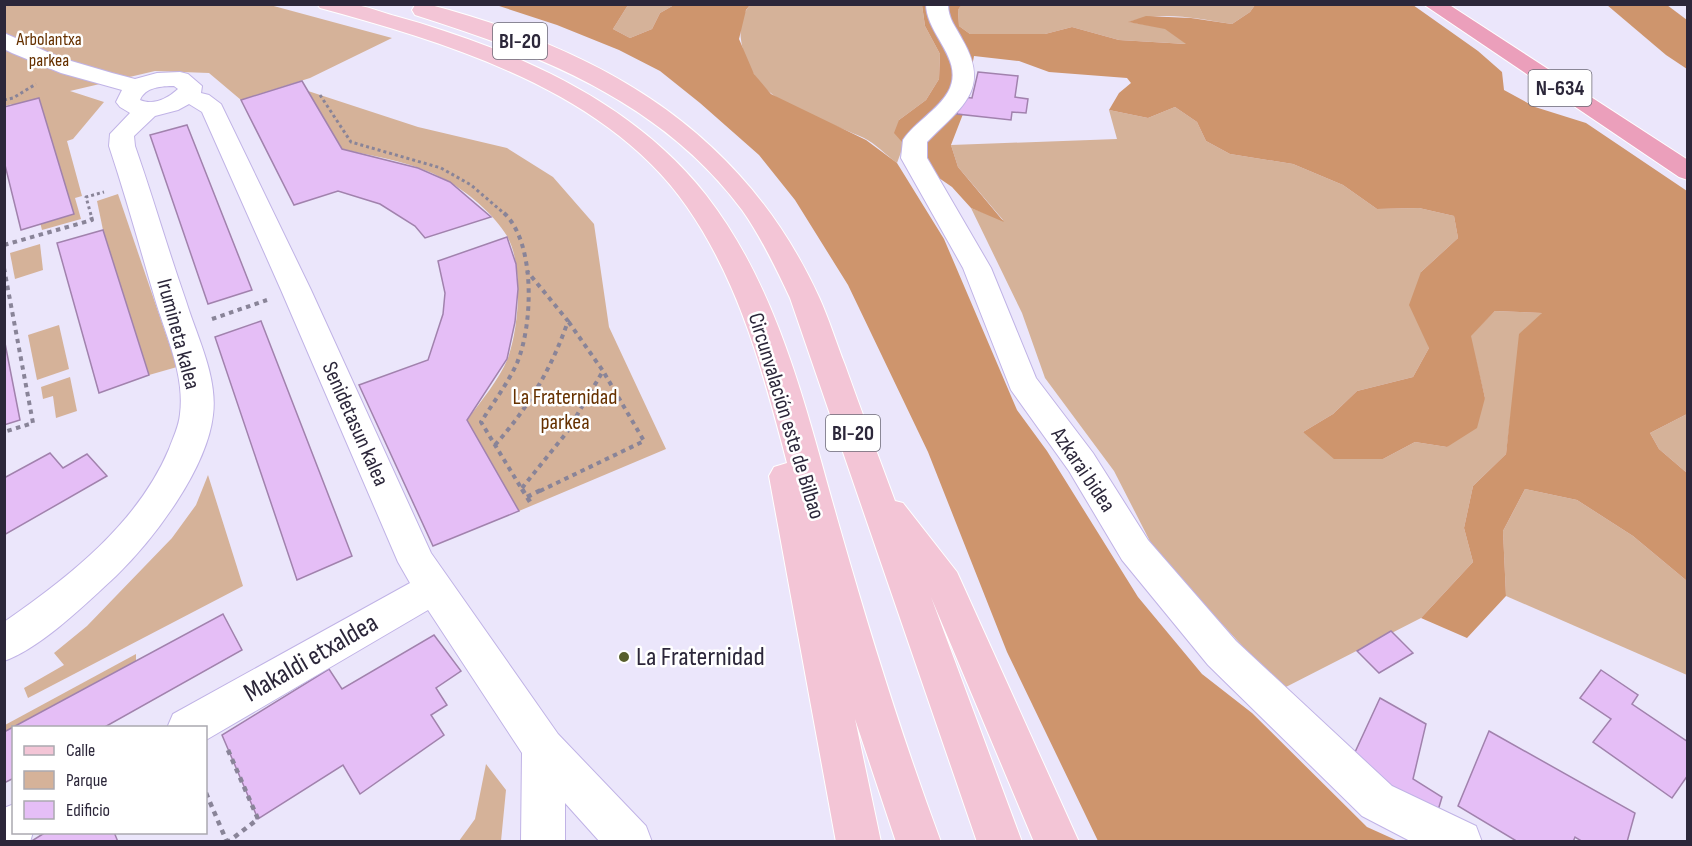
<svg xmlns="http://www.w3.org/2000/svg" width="1692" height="846" viewBox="0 0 1692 846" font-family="'Sofia Sans Condensed',sans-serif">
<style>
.green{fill:#d5b299}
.forest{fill:#ce956d}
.building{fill:#e5bef6;stroke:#a182ad;stroke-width:1.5}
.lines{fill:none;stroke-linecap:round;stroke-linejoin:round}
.street-casing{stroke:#c0b3e6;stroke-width:2}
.primary-casing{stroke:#fff;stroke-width:2}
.highway-casing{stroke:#fff;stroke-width:2}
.path-far2{stroke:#898498;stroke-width:3;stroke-dasharray:3 3;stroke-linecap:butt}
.path-far1{stroke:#898498;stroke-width:4;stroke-dasharray:4.5 4.5;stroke-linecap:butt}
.path{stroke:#898498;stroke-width:4.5;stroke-dasharray:5 5;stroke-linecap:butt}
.street{fill:#fff;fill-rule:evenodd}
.primary{fill:#f3c5d6;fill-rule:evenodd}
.highway{fill:#eb9fbb;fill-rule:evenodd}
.poi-dot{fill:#575e2c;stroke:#fff;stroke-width:2}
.labels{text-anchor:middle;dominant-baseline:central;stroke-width:5;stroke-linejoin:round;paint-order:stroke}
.far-park-label{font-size:18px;fill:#663100;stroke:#fff}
.shield{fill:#fff;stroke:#6b6875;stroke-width:1.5}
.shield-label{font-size:21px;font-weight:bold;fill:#2c273a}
.street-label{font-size:22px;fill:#2c273a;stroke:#fff}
.park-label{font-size:22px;fill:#663100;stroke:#fff}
.near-poi-label{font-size:27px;fill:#2c273a;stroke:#fff;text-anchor:start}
.near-street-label{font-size:27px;fill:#2c273a;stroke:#fff}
</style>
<rect width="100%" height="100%" fill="#ebe6fb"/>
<g class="green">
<path d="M961,4L1255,5L1250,12L1232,24C1198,19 1162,10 1129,22L1165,28L1187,44L1119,40L1072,27L1045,34H970L959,26L958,10Z"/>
<polygon points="4,5 270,5 392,38 310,78 241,100 209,73 155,71 70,91 104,102 73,139 67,141 82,196 75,198 81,219 42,230 10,106 12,104 5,106"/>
<polygon points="628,5 674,5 660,13 652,29 630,38 613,29"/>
<path d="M750,5H922L925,26L940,54L939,79L926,100L899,120L904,144L897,163C886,155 876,144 864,138C836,125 796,113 772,94C748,76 728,30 750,5Z"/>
<path d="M308,91L418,127L507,148L553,177L594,224L609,327L666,449L519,511L467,420C481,401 499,380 508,358C519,327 524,266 507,236C495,216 471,195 451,183C419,163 378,157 342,149Z"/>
<polygon points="1175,107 1197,122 1206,141 1230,154 1293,164 1343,185 1377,209 1419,208 1454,216 1458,238 1421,272 1429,348 1413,377 1357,391 1333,414 1303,432 1383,459 1415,442 1447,447 1485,398 1470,336 1495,311 1542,313 1516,374 1506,454 1473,486 1464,528 1473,562 1421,618 1282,689 1155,551 1114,471 1045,378 1022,313 971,208 1003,220 958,167 951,145 1117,139 1109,110 1148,118"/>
<polygon points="118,194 177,367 149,375 103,230 97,201"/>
<polygon points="40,244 43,270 15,279 10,253"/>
<polygon points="59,325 69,369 37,380 28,335"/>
<polygon points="70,377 77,411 56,418 53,396 43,399 41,387"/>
<polygon points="1687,414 1687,473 1659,449 1650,433"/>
<polygon points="208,475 243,586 28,698 24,688 64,665 54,653 87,626 172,538 196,505"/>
<polygon points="1525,489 1577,500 1633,536 1687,581 1687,675 1506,596 1503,531"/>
<polygon points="136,654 136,661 5,732 5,725"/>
<polygon points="486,764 506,790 501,841 459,841 475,819"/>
</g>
<g class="forest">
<polygon points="496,5 628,5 613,29 630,38 652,29 660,13 674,5 750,5 746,10 739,39 754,74 771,94 866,140 897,163 944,239 1017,410 1047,451 1138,597 1202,674 1252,713 1367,827 1398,841 1098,841 1007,652 928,452 848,285 795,200 759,155 700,103 660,71 619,50 557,25"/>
<polygon points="922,5 961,5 958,10 959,26 970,34 1045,34 1072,27 1119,40 1186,44 1165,29 1128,22 1146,16 1191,18 1232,24 1250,12 1255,5 1413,5 1478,51 1502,72 1504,90 1535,107 1586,123 1687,191 1687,414 1650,433 1659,449 1687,473 1687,581 1633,536 1577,500 1525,489 1503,531 1506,596 1467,638 1421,618 1473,562 1464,528 1473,486 1506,454 1519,334 1542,313 1495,311 1471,336 1485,398 1477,428 1447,447 1415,442 1383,459 1334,459 1303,432 1333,414 1357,391 1413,377 1429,348 1409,305 1421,272 1458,238 1454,216 1419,208 1377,209 1343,185 1293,164 1230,154 1206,141 1197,122 1175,107 1148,118 1109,110 1119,93 1131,83 1127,78 1049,72 1019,61 974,56 963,114 951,145 958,167 1004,222 971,208 952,187 926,169 894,133 899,120 926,100 939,79 940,54 925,26"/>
<polygon points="1607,5 1667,5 1687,20 1687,69 1666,55"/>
</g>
<g class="building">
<polygon points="978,72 1018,76 1015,97 1028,99 1026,113 1012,112 1011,120 957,114 961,97 972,98"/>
<polygon points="302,81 342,149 418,168 450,182 491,217 425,238 415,226 380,204 338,191 294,205 241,100"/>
<polygon points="39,98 74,214 21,230 4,161 4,107"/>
<polygon points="187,125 252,290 208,304 150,135"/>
<polygon points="103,230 149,375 99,393 57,243"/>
<polygon points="507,237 516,264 518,289 515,322 507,359 467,420 519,511 433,546 359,385 428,360 443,314 445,293 438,261"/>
<polygon points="261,321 352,556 297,580 215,337"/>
<polygon points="4,338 20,420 4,425"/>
<polygon points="50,453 63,468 87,454 107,476 4,535 4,478"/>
<polygon points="223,614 242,650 103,728 14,728 14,778 4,783 4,732"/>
<polygon points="1391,631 1413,653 1379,673 1357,651"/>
<polygon points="434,635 461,671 436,688 447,705 431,715 444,735 360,794 343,765 258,819 222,735 329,669 342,689"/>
<polygon points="1601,670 1638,695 1632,704 1688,742 1688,775 1672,798 1593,742 1611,719 1580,698"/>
<polygon points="1380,698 1426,724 1413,779 1442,797 1436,817 1350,763"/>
<polygon points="1489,731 1635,813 1627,842 1583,842 1575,837 1573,842 1518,842 1458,806"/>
<polygon points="46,832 114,832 118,842 30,842"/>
</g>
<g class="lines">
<defs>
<g id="street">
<path d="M926,4H948C948,19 956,27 962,39C992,90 961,107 927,142V158L991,268L1036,378L1093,453L1148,540L1236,641L1392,786L1476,826L1482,842H1412L1362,816L1208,665L1122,560L1069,471L1011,390L963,268L901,158L903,140C915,122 937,111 948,92C966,60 926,35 926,4Z"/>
<path d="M4,33L61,58L112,73L135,79L157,73L180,72L188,74L202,86L201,93L209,95L221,104L311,290L431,553L558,734L646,826L652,842H600L565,803V842H521L522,753L428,610L206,740V728H167L173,714L410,583L398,562L281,290L202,112L189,104L178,110L155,116L134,136L135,146C153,197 168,250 186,301C197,337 218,377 213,415C207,469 154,539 116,576C87,603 41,648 4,661V622C69,577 138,523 169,449C173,438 179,426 180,414C185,375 166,336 155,299C140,248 126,197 109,146L110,134L130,113L120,107L116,102L122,90L61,73L12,53L4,49ZM174,86L178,89C168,98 154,106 140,100C145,87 162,86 174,86Z"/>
<polygon points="14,804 14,832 33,832 30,842 4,842 4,808"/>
</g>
<g id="primary">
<path d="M317,4C328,4 340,4 351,4C366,6 381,12 395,16C428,25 461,36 492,48C574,80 651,125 706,195C781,291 808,418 841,532C871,637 903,740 941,842H896L855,719L881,842H836L769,476L774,467L787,463C764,375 740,283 687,207C607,91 449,43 320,8Z"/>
<path d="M427,4C600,49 742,129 819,297C829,319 836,342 845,365C861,410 878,455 895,501L903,503L957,572L1079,842H1034L931,597L1022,842H977L790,298C776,268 761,237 742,210C662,102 539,54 415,15L412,10L415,5Z"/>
</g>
<polygon id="highway" points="1423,4 1448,4 1688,160 1688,180 1679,177"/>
</defs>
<use href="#street" class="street-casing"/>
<use href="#primary" class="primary-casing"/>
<use href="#highway" class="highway-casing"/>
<g class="path-far2">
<polyline points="320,95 351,142 441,168 471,185 506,215"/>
<polyline points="4,100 13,98 36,84"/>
<polyline points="91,215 86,197 104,192"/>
</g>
<g class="path-far1">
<path d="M504,213C536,243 533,325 517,363C508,383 493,403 481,422L523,491"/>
<polyline points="4,245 92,220 90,213"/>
<polyline points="4,268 33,423 4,432"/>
<polyline points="212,319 267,300"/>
<path d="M495,445C528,408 552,368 568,321L527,271"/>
<polyline points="522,488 567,432 603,371 568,321"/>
<polyline points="540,491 644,441 603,371"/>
</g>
<g class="path">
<polyline points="522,489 532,505"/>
<polyline points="527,497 543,489"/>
<polyline points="228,750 258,819 228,842"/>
<polyline points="206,793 227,842"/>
</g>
<use href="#street" class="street"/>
<use href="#primary" class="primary"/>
<use href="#highway" class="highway"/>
</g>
<circle class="poi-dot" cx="624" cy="657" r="6"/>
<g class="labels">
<g class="far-park-label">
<text x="49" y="39">Arbolantxa<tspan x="49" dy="21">parkea</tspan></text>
</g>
<g class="shield">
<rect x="493" y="23" width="54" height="36" rx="4.5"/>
<rect x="1528.5" y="70" width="63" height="36" rx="4.5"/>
<rect x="826" y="415" width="54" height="36" rx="4.5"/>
</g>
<g class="shield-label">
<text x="520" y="41">BI-20</text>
<text x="1560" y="88">N-634</text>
<text x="853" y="433">BI-20</text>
</g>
<g class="street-label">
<text transform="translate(178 334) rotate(75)">Irumineta kalea</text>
<text transform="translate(786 416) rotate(73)">Circunvalación este de Bilbao</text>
<text transform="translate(355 424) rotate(66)">Senidetasun kalea</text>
<text transform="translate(1083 470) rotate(56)">Azkarai bidea</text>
</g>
<g class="park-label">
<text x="565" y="397">La Fraternidad<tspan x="565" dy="25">parkea</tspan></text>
</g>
<g class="near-poi-label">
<text x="636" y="657">La Fraternidad</text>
</g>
<g class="near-street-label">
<text transform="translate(311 658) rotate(-30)">Makaldi etxaldea</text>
</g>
</g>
<rect width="1692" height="846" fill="none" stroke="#2c273a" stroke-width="12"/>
<rect x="12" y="726" width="195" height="108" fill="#ffffff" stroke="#aba9b0" stroke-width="1.5"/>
<rect x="24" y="746" width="30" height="9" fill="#f3c5d6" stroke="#aba9b0" stroke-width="1.5"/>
<text x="66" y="756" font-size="18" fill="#2c273a">Calle</text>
<rect x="24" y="771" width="30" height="18" fill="#d5b299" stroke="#aba9b0" stroke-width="1.5"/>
<text x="66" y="786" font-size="18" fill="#2c273a">Parque</text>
<rect x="24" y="801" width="30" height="18" fill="#e5bef6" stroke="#aba9b0" stroke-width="1.5"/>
<text x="66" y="816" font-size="18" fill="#2c273a">Edificio</text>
</svg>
